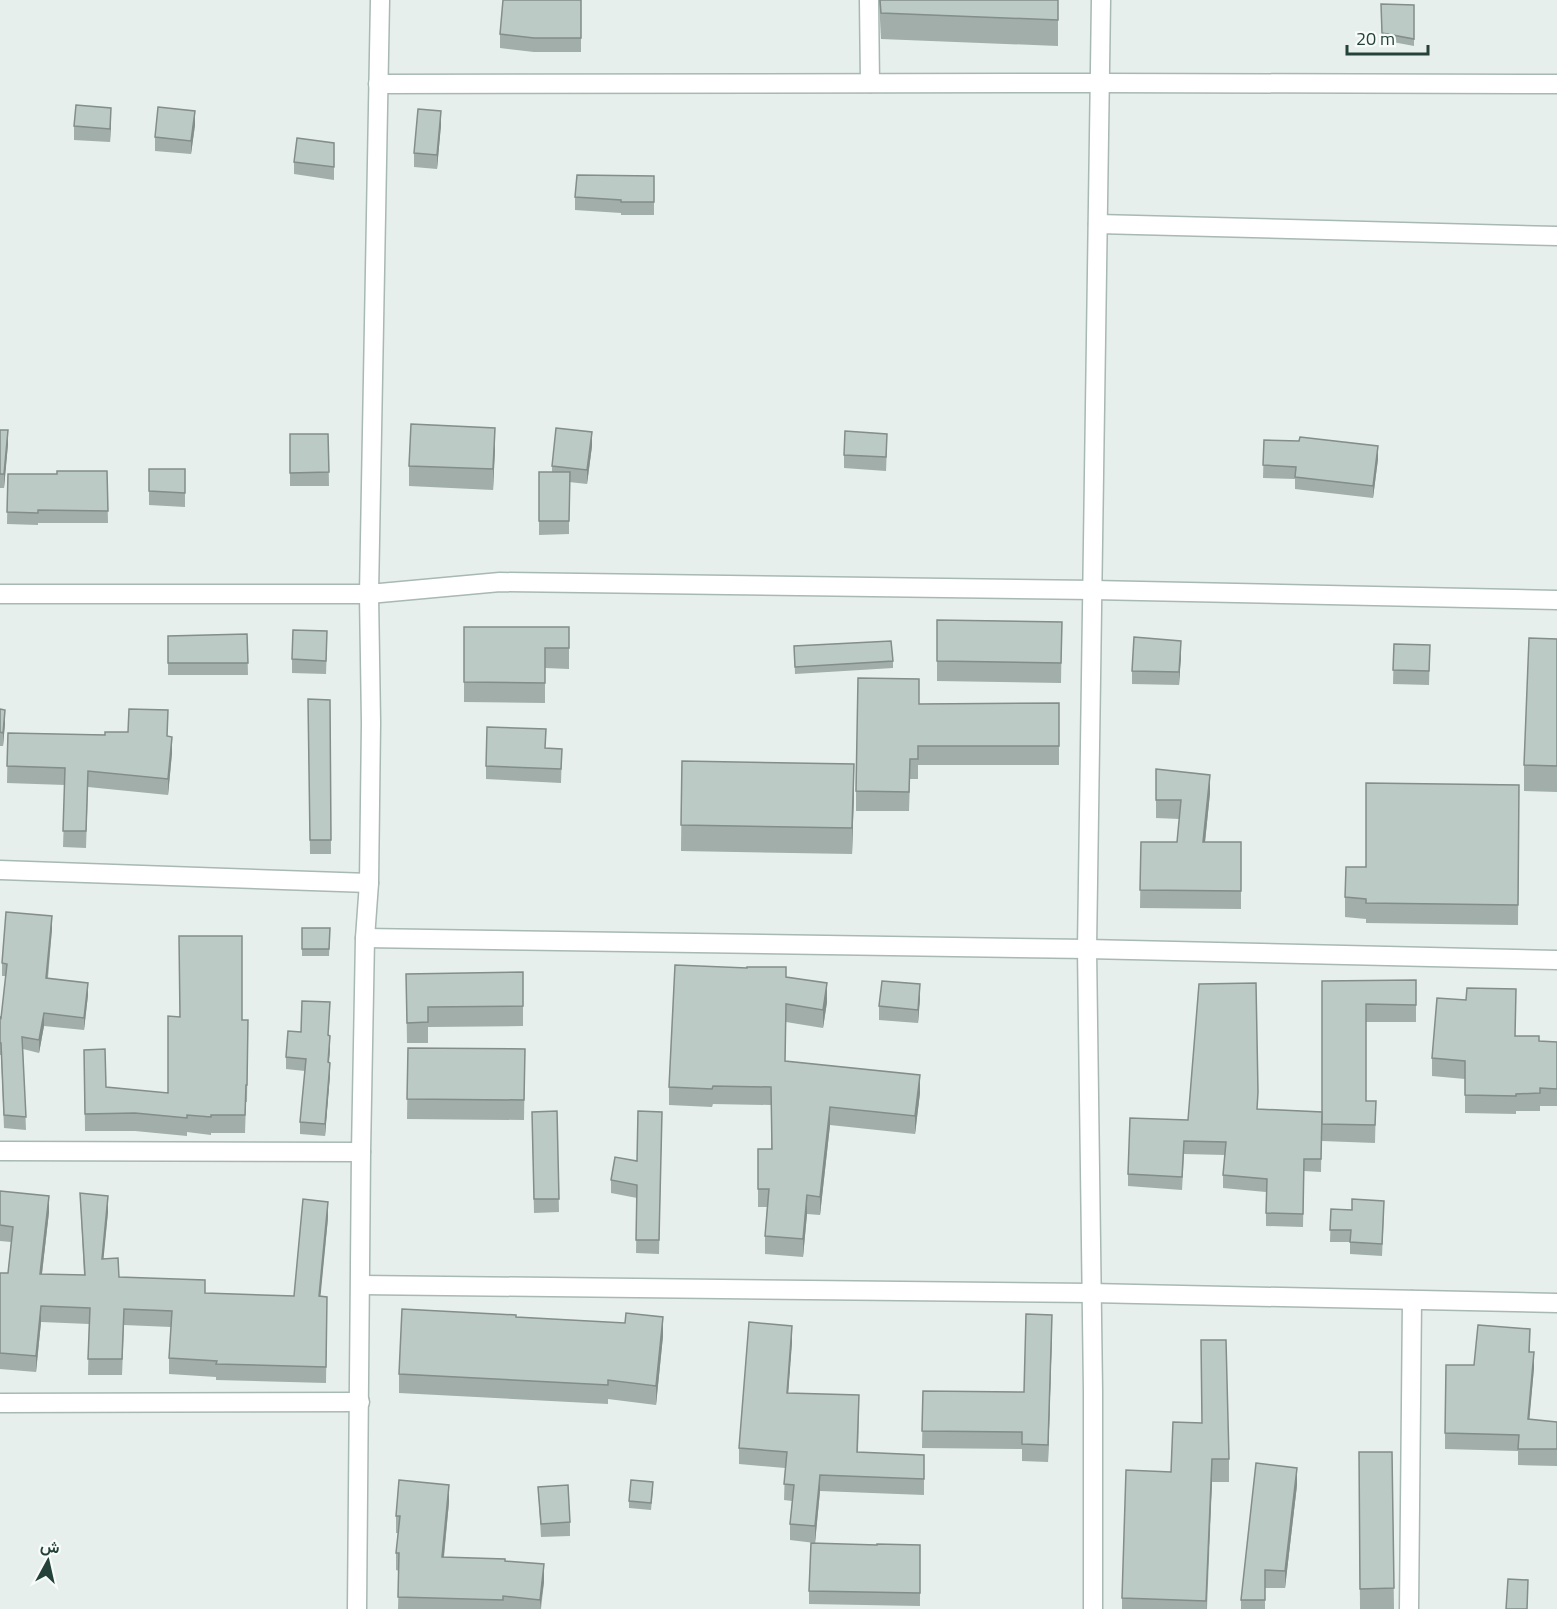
<svg xmlns="http://www.w3.org/2000/svg" width="1557" height="1609" viewBox="0 0 1557 1609" font-family="'Titillium Web',Vazirmatn,sans-serif">
<style>
.lines{fill:none;stroke-linecap:round;stroke-linejoin:round}
.minor-casing{stroke:#a8b8b2;stroke-width:21}
.tertiary-casing{stroke:#a8b8b2;stroke-width:21}
.minor{stroke:#fff;stroke-width:18}
.tertiary{stroke:#fff;stroke-width:18}
.wall{fill:#a1aea9}
.shaded-wall{fill:#838d89}
.building{fill:#bbcac4;stroke:#838d89;stroke-width:1.5}
</style>
<rect width="100%" height="100%" fill="#e6efeb"/>
<g class="lines">
<defs>
<g id="minor">
<polyline points="869,0 870,83"/>
<polyline points="378,84 1100,83 1557,84"/>
<polyline points="1098,224 1557,236"/>
<polyline points="0,870 369,883"/>
<polyline points="365,938 1087,949 1557,960"/>
<polyline points="0,1151 361,1152"/>
<polyline points="361,1285 1091,1293 1557,1303"/>
<polyline points="0,1403 360,1402"/>
<polyline points="357,1609 361,1152 365,938 369,883 371,723 369,594 380,0"/>
<polyline points="1093,1609 1093,1391 1087,949 1101,0"/>
<polyline points="1409,1609 1412,1300"/>
</g>
<polyline id="tertiary" points="0,594 369,594 500,582 1093,590 1557,600"/>
</defs>
<use href="#minor" class="minor-casing"/>
<use href="#tertiary" class="tertiary-casing"/>
<use href="#minor" class="minor"/>
<use href="#tertiary" class="tertiary"/>
</g>
<g class="wall">
<polygon points="581,0 581,52 534,52 500,48 500,34"/>
<polygon points="879,0 1058,0 1058,46 881,39"/>
<polygon points="1381,4 1414,5 1414,46 1382,40"/>
<polygon points="111,122 110,142 74,140 74,126"/>
<polygon points="195,125 191,154 155,151 155,137"/>
<polygon points="441,125 437,169 414,167 414,153"/>
<polygon points="294,162 334,167 334,180 294,174"/>
<polygon points="654,176 654,215 621,215 621,213 575,210 575,197"/>
<polygon points="0,430 8,444 4,488 0,488"/>
<polygon points="290,434 328,434 329,486 290,486"/>
<polygon points="1264,440 1378,459 1373,498 1295,489 1295,479 1263,478"/>
<polygon points="592,446 587,484 569,482 569,534 539,535 539,472 552,472 552,466"/>
<polygon points="887,447 886,471 844,468 844,455"/>
<polygon points="495,448 493,490 409,486 409,466"/>
<polygon points="149,469 185,469 185,507 149,505"/>
<polygon points="107,471 108,523 38,523 38,525 7,524 8,474 57,474"/>
<polygon points="937,620 1062,622 1061,683 937,681"/>
<polygon points="464,627 569,627 569,669 545,668 545,703 464,702"/>
<polygon points="247,634 248,675 168,675 168,636"/>
<polygon points="1557,639 1557,792 1524,791 1524,765"/>
<polygon points="1394,644 1430,645 1429,685 1393,684"/>
<polygon points="327,645 326,674 292,673 292,659"/>
<polygon points="794,646 893,661 893,668 795,674"/>
<polygon points="1181,655 1179,685 1132,684 1132,671"/>
<polygon points="308,699 330,700 331,854 310,854"/>
<polygon points="1059,703 1059,765 918,765 918,779 910,779 909,811 856,811 856,791 919,704"/>
<polygon points="0,709 5,723 3,746 0,746"/>
<polygon points="8,733 168,736 172,753 168,795 88,787 86,848 63,847 65,785 7,783"/>
<polygon points="546,748 562,749 561,783 486,779 486,766"/>
<polygon points="682,761 854,791 852,854 681,851"/>
<polygon points="1156,769 1210,793 1205,842 1241,842 1241,909 1140,908 1141,842 1177,842 1180,819 1156,818"/>
<polygon points="1519,785 1518,925 1366,923 1366,919 1345,917 1345,897 1366,867"/>
<polygon points="302,928 330,928 329,956 302,956"/>
<polygon points="52,929 48,978 88,995 84,1030 44,1026 39,1053 23,1049 26,1130 4,1128 1,1055 0,1055 0,1017 1,1018 6,976 2,976 2,963"/>
<polygon points="523,972 523,1026 428,1027 428,1043 407,1043 406,974"/>
<polygon points="786,977 827,1002 823,1028 786,1022 785,1061 920,1093 915,1134 830,1125 820,1215 807,1214 803,1257 765,1254 765,1236 767,1207 758,1207 758,1149 771,1149 771,1105 713,1104 712,1107 669,1105 669,1087"/>
<polygon points="1416,980 1416,1022 1366,1022 1366,1101 1376,1101 1375,1143 1322,1141 1322,981"/>
<polygon points="920,998 918,1023 879,1020 879,1006"/>
<polygon points="242,1020 248,1020 247,1102 246,1102 245,1133 211,1133 211,1135 187,1132 187,1136 135,1131 85,1131 84,1050 106,1087 168,1093"/>
<polygon points="329,1035 330,1048 329,1062 330,1075 325,1136 300,1134 300,1122 305,1071 286,1069 286,1057"/>
<polygon points="1516,1036 1539,1041 1557,1042 1557,1106 1540,1106 1540,1111 1516,1111 1516,1114 1465,1113 1465,1079 1432,1076 1432,1058"/>
<polygon points="408,1048 525,1049 524,1120 407,1119"/>
<polygon points="1258,1109 1322,1112 1321,1172 1304,1171 1303,1227 1266,1226 1266,1192 1223,1188 1223,1175 1225,1155 1184,1154 1182,1190 1128,1186 1128,1174 1188,1120"/>
<polygon points="557,1111 559,1212 534,1213 532,1112"/>
<polygon points="662,1112 659,1254 636,1253 637,1198 611,1193 611,1180 637,1161"/>
<polygon points="0,1191 49,1212 42,1274 84,1275 80,1193 108,1212 103,1259 119,1277 205,1293 294,1296 328,1218 320,1296 327,1313 326,1383 216,1380 216,1377 169,1374 169,1358 171,1327 124,1325 122,1375 88,1375 89,1324 41,1322 36,1372 0,1369 0,1273 8,1273 11,1242 0,1241"/>
<polygon points="1331,1209 1384,1213 1382,1256 1350,1254 1350,1242 1330,1242"/>
<polygon points="516,1317 663,1336 656,1405 608,1399 608,1404 399,1393 399,1374"/>
<polygon points="1052,1332 1048,1462 1022,1461 1022,1449 922,1448 923,1391 1024,1392"/>
<polygon points="792,1342 788,1393 859,1411 858,1452 924,1471 924,1495 820,1491 815,1543 790,1540 790,1524 792,1501 784,1500 785,1468 739,1464 739,1448"/>
<polygon points="1530,1346 1530,1352 1534,1368 1529,1419 1557,1422 1557,1466 1518,1465 1518,1451 1445,1449 1445,1433 1474,1365"/>
<polygon points="1173,1422 1229,1459 1229,1482 1212,1482 1207,1609 1122,1609 1122,1598 1171,1472"/>
<polygon points="1359,1452 1392,1452 1394,1609 1360,1609"/>
<polygon points="1297,1485 1285,1588 1265,1588 1265,1609 1241,1609 1241,1600"/>
<polygon points="538,1487 570,1522 570,1536 541,1537"/>
<polygon points="653,1489 651,1510 629,1508 629,1501"/>
<polygon points="449,1502 444,1557 505,1561 544,1582 541,1609 398,1609 399,1571 396,1570 396,1553 398,1533 396,1533 396,1516"/>
<polygon points="920,1545 920,1606 809,1604 809,1591"/>
</g>
<g class="shaded-wall">
<polygon points="111,108 111,122 110,142 110,129"/>
<polygon points="195,111 195,125 191,154 191,141"/>
<polygon points="441,111 441,125 437,169 437,155"/>
<polygon points="495,428 495,448 493,490 493,469"/>
<polygon points="8,430 8,444 4,488 4,474"/>
<polygon points="592,432 592,446 587,484 587,470"/>
<polygon points="1378,446 1378,459 1373,498 1373,486"/>
<polygon points="1181,641 1181,655 1179,685 1179,672"/>
<polygon points="5,710 5,723 3,746 3,733"/>
<polygon points="172,737 172,753 168,795 168,779"/>
<polygon points="854,764 854,791 852,854 852,828"/>
<polygon points="1210,775 1210,793 1203,861 1203,842"/>
<polygon points="52,916 52,929 46,991 46,978"/>
<polygon points="88,983 88,995 84,1030 84,1018"/>
<polygon points="827,983 827,1002 823,1028 823,1010"/>
<polygon points="920,984 920,998 918,1023 918,1010"/>
<polygon points="44,1013 44,1026 39,1053 39,1040"/>
<polygon points="330,1036 330,1048 328,1075 328,1062"/>
<polygon points="330,1063 330,1075 325,1136 325,1124"/>
<polygon points="920,1075 920,1093 915,1134 915,1116"/>
<polygon points="830,1107 830,1125 820,1215 820,1197"/>
<polygon points="807,1195 807,1214 803,1257 803,1239"/>
<polygon points="49,1196 49,1212 40,1290 40,1274"/>
<polygon points="108,1196 108,1212 102,1275 102,1259"/>
<polygon points="328,1202 328,1218 319,1312 319,1296"/>
<polygon points="41,1306 41,1322 36,1372 36,1356"/>
<polygon points="1052,1315 1052,1332 1048,1462 1048,1445"/>
<polygon points="663,1317 663,1336 656,1405 656,1386"/>
<polygon points="792,1326 792,1342 787,1410 787,1393"/>
<polygon points="1534,1352 1534,1368 1528,1435 1528,1419"/>
<polygon points="1212,1459 1212,1482 1206,1609 1206,1601"/>
<polygon points="1297,1468 1297,1485 1285,1588 1285,1571"/>
<polygon points="820,1475 820,1491 815,1543 815,1526"/>
<polygon points="449,1485 449,1502 442,1574 442,1557"/>
<polygon points="544,1564 544,1582 540,1609 540,1600"/>
</g>
<g class="building">
<polygon points="503,0 581,0 581,38 534,38 500,34"/>
<polygon points="880,0 1058,0 1058,20 881,13"/>
<polygon points="1381,4 1414,5 1414,39 1382,33"/>
<polygon points="76,105 111,108 110,129 74,126"/>
<polygon points="158,107 195,111 191,141 155,137"/>
<polygon points="418,109 441,111 437,155 414,153"/>
<polygon points="297,138 334,143 334,167 294,162"/>
<polygon points="577,175 654,176 654,202 621,202 621,200 575,197"/>
<polygon points="411,424 495,428 493,469 409,466"/>
<polygon points="556,428 592,432 587,470 552,466"/>
<polygon points="0,430 8,430 4,474 0,474"/>
<polygon points="845,431 887,434 886,457 844,455"/>
<polygon points="290,434 328,434 329,472 290,473"/>
<polygon points="1300,437 1378,446 1373,486 1295,477 1296,467 1263,465 1264,440 1299,441"/>
<polygon points="149,469 185,469 185,493 149,491"/>
<polygon points="57,471 107,471 108,511 38,510 38,513 7,512 8,474 57,474"/>
<polygon points="539,472 570,472 569,521 539,521"/>
<polygon points="937,620 1062,622 1061,663 937,661"/>
<polygon points="464,627 569,627 569,648 545,648 545,683 464,682"/>
<polygon points="293,630 327,631 326,661 292,659"/>
<polygon points="247,634 248,663 168,663 168,636"/>
<polygon points="1134,637 1181,641 1179,672 1132,671"/>
<polygon points="1529,638 1557,639 1557,766 1524,765"/>
<polygon points="891,641 893,661 795,667 794,646"/>
<polygon points="1394,644 1430,645 1429,671 1393,670"/>
<polygon points="858,678 919,679 919,704 1059,703 1059,746 918,746 918,759 910,759 909,792 856,791"/>
<polygon points="308,699 330,700 331,840 310,840"/>
<polygon points="0,709 5,710 3,733 0,732"/>
<polygon points="129,709 168,710 167,736 172,737 168,779 88,771 86,831 63,831 65,768 7,766 8,733 105,735 105,732 128,732"/>
<polygon points="487,727 546,729 545,748 562,749 561,769 486,766"/>
<polygon points="682,761 854,764 852,828 681,825"/>
<polygon points="1156,769 1210,775 1203,842 1241,842 1241,891 1140,890 1141,842 1177,842 1181,800 1156,800"/>
<polygon points="1366,783 1519,785 1518,905 1366,903 1366,899 1345,897 1346,867 1366,867"/>
<polygon points="6,912 52,916 46,978 88,983 84,1018 44,1013 39,1040 22,1037 26,1117 4,1115 1,1043 0,1043 0,1017 1,1018 7,964 2,963"/>
<polygon points="302,928 330,928 329,949 302,949"/>
<polygon points="179,936 242,936 242,1020 248,1020 247,1085 246,1085 245,1115 211,1115 211,1117 187,1115 187,1118 135,1113 85,1114 84,1050 105,1049 106,1087 168,1093 168,1016 180,1017"/>
<polygon points="675,965 747,968 747,967 786,967 786,977 827,983 823,1010 786,1004 785,1061 920,1075 915,1116 830,1107 820,1197 807,1195 803,1239 765,1236 769,1189 758,1189 758,1149 772,1149 771,1087 713,1086 712,1089 669,1087"/>
<polygon points="523,972 523,1006 428,1007 428,1022 407,1023 406,974"/>
<polygon points="1416,980 1416,1005 1366,1004 1366,1101 1376,1101 1375,1125 1322,1124 1322,981"/>
<polygon points="882,981 920,984 918,1010 879,1006"/>
<polygon points="1256,983 1258,1092 1257,1109 1322,1112 1321,1159 1304,1159 1303,1214 1266,1213 1267,1179 1223,1175 1226,1142 1184,1141 1182,1177 1128,1174 1130,1118 1188,1120 1199,984"/>
<polygon points="1467,988 1516,989 1515,1036 1539,1036 1539,1041 1557,1042 1557,1089 1540,1088 1540,1093 1516,1094 1516,1096 1465,1095 1465,1061 1432,1058 1437,998 1466,1000"/>
<polygon points="302,1001 330,1002 328,1035 330,1036 328,1062 330,1063 325,1124 300,1122 306,1059 286,1057 288,1031 301,1032"/>
<polygon points="408,1048 525,1049 524,1100 407,1099"/>
<polygon points="557,1111 559,1199 534,1199 532,1112"/>
<polygon points="638,1111 662,1112 659,1240 636,1240 637,1185 611,1180 615,1157 637,1161"/>
<polygon points="0,1191 49,1196 40,1274 85,1275 80,1193 108,1196 102,1259 118,1258 119,1277 205,1280 205,1293 294,1296 303,1199 328,1202 319,1296 327,1297 326,1367 216,1364 217,1361 169,1358 172,1311 124,1309 122,1359 88,1359 90,1308 41,1306 36,1356 0,1353 0,1273 8,1273 13,1227 0,1225"/>
<polygon points="1352,1199 1384,1201 1382,1244 1350,1242 1351,1230 1330,1230 1331,1209 1352,1210"/>
<polygon points="402,1309 516,1315 516,1317 625,1323 626,1313 663,1317 656,1386 608,1380 608,1385 399,1374"/>
<polygon points="1026,1314 1052,1315 1048,1445 1022,1444 1022,1432 922,1431 923,1391 1024,1392"/>
<polygon points="749,1322 792,1326 787,1393 859,1395 857,1452 924,1455 924,1479 820,1475 815,1526 790,1524 794,1485 784,1484 787,1452 739,1448"/>
<polygon points="1478,1325 1530,1329 1529,1352 1534,1352 1528,1419 1557,1422 1557,1449 1518,1449 1519,1435 1445,1433 1446,1365 1474,1365"/>
<polygon points="1201,1340 1226,1340 1229,1459 1212,1459 1206,1601 1122,1598 1126,1470 1171,1472 1173,1422 1202,1423"/>
<polygon points="1359,1452 1392,1452 1394,1588 1360,1589"/>
<polygon points="1256,1463 1297,1468 1285,1571 1265,1570 1265,1600 1241,1600"/>
<polygon points="399,1480 449,1485 442,1557 505,1559 505,1561 544,1564 540,1600 503,1596 503,1600 398,1597 399,1553 396,1553 400,1516 396,1516"/>
<polygon points="631,1480 653,1482 651,1503 629,1501"/>
<polygon points="568,1485 570,1522 541,1524 538,1487"/>
<polygon points="811,1543 877,1545 877,1544 920,1545 920,1593 809,1591"/>
<polygon points="1508,1579 1528,1580 1527,1609 1506,1609"/>
</g>
<g transform="translate(48 1561) rotate(8)" stroke="#f7fbf9" stroke-width="4.5" paint-order="stroke">
<path d="M0-4.5L10 22L0 15L-10 22Z" fill="#24423a"/>
<text y="-9" font-size="16" font-weight="bold" text-anchor="middle" fill="#24423a">ش</text>
</g>
<path d="M1347 45v9h81v-9" fill="none" stroke="#24423a" stroke-width="3"/>
<text x="1356" y="45" font-size="18" fill="#24423a" stroke="#f7fbf9" stroke-width="4.5" paint-order="stroke">20 m</text>
</svg>
